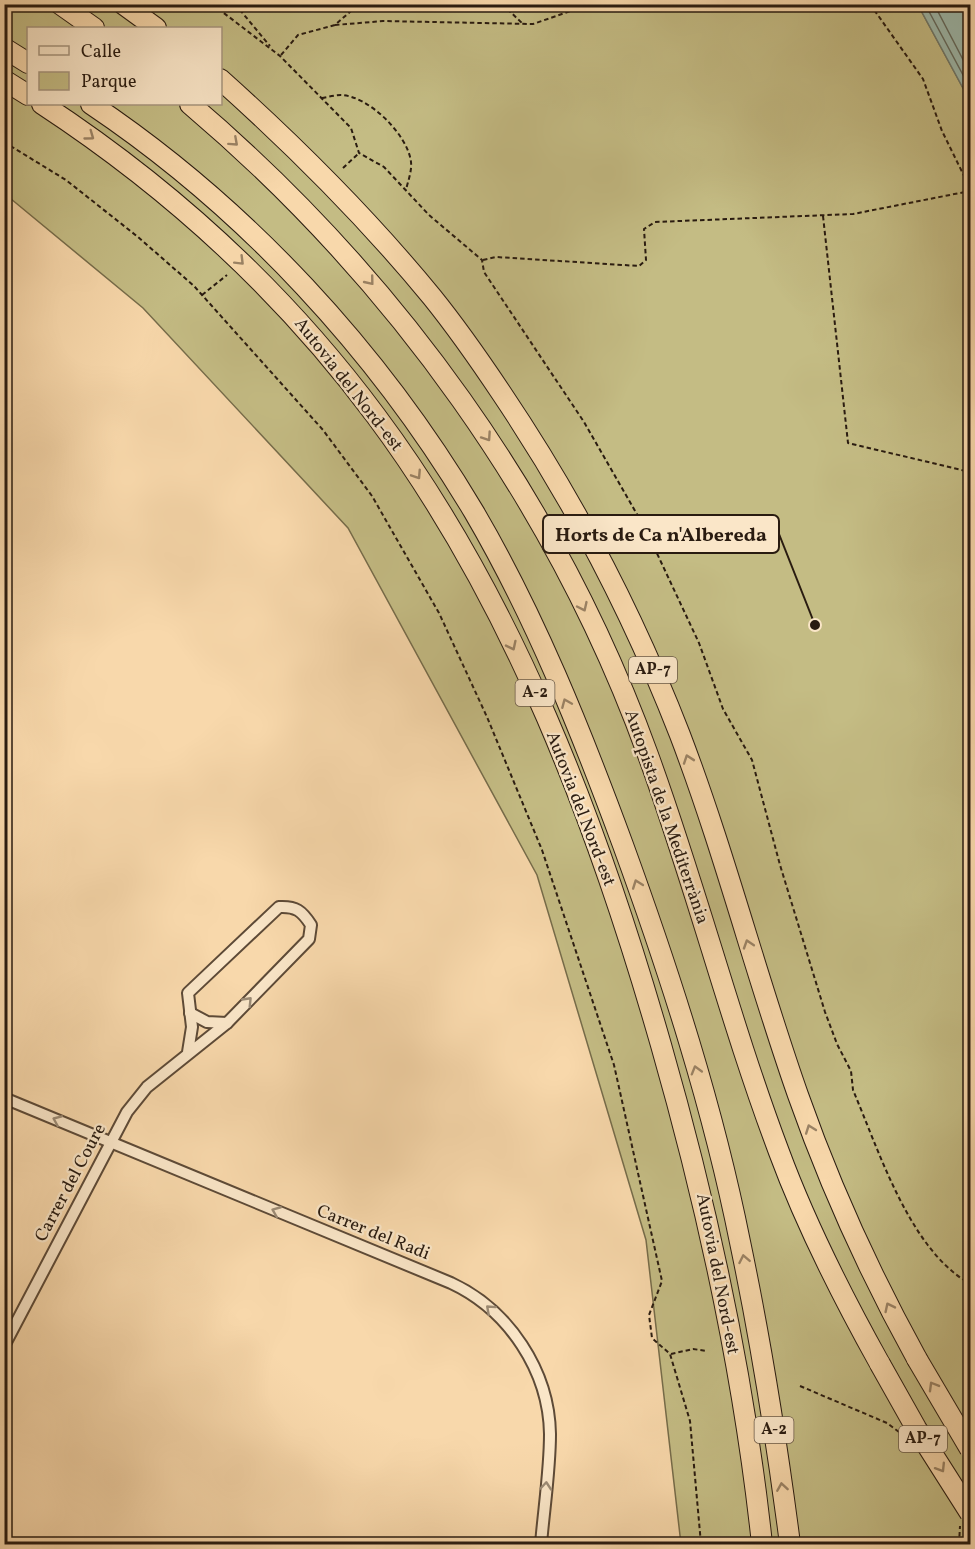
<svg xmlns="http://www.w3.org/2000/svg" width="975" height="1549" viewBox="0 0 975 1549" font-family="Vollkorn,serif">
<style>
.green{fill:#c4bc84;stroke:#766c4a;stroke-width:1.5;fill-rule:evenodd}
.water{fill:#9db9ac;stroke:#6f7a6e;stroke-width:1.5}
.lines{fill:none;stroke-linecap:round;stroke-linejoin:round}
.shore{stroke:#636a5e;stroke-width:1.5}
.minor-casing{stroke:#5d4a37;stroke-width:14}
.motorway-casing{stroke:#291b10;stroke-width:22}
.path{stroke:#291b10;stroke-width:2;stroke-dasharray:4.5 3;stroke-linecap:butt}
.minor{stroke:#fae6c8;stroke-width:10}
.motorway{stroke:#f8d8ab;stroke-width:20}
.motorway-bridge-casing{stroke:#291b10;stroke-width:22;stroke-linecap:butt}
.motorway-bridge{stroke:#f8d8ab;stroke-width:20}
.oneway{stroke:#9b8365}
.oneway2{stroke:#9c8b75}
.labels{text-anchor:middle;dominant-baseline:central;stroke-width:4.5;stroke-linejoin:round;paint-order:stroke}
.shield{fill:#fae6c8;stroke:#685847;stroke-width:1.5}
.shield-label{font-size:16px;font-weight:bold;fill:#291b10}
.street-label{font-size:18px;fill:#291b10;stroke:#fae6c8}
.leader{fill:none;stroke:#291b10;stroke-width:2}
.callout-dot{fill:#291b10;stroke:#fae6c8;stroke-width:2}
.callout{fill:#fae6c8;stroke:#291b10;stroke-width:2}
.callout-label{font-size:20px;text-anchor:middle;font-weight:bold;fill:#291b10}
</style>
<rect width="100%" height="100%" fill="#f8d8ab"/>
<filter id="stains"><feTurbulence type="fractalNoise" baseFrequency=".00333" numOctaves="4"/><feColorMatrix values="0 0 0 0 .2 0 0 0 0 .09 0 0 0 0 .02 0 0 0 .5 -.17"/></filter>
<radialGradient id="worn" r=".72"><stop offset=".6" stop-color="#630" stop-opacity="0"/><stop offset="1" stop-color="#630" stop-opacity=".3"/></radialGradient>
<path class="green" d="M4,5H918L970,101V1544H681L646,1240L537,875L348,528L143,308L5,194ZM28,28H220V104H28Z"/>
<polygon class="water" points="918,5 970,5 970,101"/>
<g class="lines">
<g class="shore">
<polyline points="925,4 970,88"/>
<polyline points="934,4 970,73"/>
</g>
<defs>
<g id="minor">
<polyline points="190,1013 207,1022 227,1023"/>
<path d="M4,1098L451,1283C509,1310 549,1371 550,1434C550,1470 544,1508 541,1544"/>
<path d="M4,1346L127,1112L147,1087L227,1023L309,939L311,925C302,911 296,906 279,907L188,993L192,1027L188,1052"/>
</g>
<g id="motorway">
<polyline points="60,4 94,28"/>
<polyline points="123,4 156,28"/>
<polyline points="4,48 28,63"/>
<path d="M220,79C296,147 368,219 432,297C457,328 480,361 502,394C574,501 633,614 680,735C725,853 756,976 798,1095C830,1186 870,1274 917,1359"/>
<polyline points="4,80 28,95"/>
<path d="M42,104C170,188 284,292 376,416C514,601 598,825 661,1045C708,1209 744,1375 762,1544"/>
<path d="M91,104C246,208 378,351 474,512C535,616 581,731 623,845C670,974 713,1107 740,1242C761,1342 777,1443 790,1544"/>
<path d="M190,104C394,277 557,503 648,755C696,886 730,1022 779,1152C806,1225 842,1296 880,1364"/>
</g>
</defs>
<use href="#minor" class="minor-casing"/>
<use href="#motorway" class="motorway-casing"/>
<g class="path">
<path d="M212,4L280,56L351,128L359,153L384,167L429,215L482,260L484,272L584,422L646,530L699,643L723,709L752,760L780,865L825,1012L837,1044L851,1071L853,1090C879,1151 909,1247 967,1282"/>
<polyline points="235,4 270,46"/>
<polyline points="502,4 523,24"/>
<polyline points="870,4 923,79 942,131 970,188"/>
<polyline points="335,25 383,21 533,24 591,4"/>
<polyline points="281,55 298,35 335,25 352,10 352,4"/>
<path d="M322,98C328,97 335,95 341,95C369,96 408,135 411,162C412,171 408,181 406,190"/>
<polyline points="4,142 66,180 138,237 194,286 323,430 372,496 439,613 487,717 542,850 614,1065 662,1281 649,1315 652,1338 670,1354 690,1421 701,1544"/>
<polyline points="343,168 359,153"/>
<polyline points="823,216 848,443 970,472"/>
<polyline points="483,260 496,257 639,266 646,260 644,229 655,222 853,214 970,191"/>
<polyline points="202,295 227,275"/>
<polyline points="970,1259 966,1310 970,1385"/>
<polyline points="671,1354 693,1349 707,1351"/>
<polyline points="800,1386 887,1423 899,1432"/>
<polyline points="969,1413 970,1392"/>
<polyline points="959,1544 960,1526"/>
</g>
<use href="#minor" class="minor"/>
<use href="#motorway" class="motorway"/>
<defs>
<g id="motorway-bridge">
<polyline points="917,1359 970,1449"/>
<polyline points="880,1364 916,1428 970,1513"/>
</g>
</defs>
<use href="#motorway-bridge" class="motorway-bridge-casing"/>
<use href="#motorway-bridge" class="motorway-bridge"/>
</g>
<defs><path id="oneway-chevron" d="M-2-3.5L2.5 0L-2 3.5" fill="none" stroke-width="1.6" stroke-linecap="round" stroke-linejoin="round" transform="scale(1.5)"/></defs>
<g class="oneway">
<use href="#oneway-chevron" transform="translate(90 136) rotate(36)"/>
<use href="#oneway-chevron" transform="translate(234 142) rotate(42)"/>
<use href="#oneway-chevron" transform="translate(240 261) rotate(45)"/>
<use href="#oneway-chevron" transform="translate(370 281) rotate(51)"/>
<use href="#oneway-chevron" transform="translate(487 437) rotate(56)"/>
<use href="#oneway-chevron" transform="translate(417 475) rotate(57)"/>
<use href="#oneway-chevron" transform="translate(583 607) rotate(65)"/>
<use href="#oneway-chevron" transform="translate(512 646) rotate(64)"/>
<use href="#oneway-chevron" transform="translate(566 703) rotate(-113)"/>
<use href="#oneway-chevron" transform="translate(688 759) rotate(-109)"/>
<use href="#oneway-chevron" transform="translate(637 884) rotate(-110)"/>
<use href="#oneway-chevron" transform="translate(748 944) rotate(-108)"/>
<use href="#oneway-chevron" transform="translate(696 1070) rotate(-106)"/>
<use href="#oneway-chevron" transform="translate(810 1129) rotate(-110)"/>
<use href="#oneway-chevron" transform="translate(744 1259) rotate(-101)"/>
<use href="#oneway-chevron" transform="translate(889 1307) rotate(-116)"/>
<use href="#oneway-chevron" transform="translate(933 1386) rotate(-120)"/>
<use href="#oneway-chevron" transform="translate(941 1468) rotate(58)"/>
<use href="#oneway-chevron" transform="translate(782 1487) rotate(-99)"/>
</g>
<g class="oneway2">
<use href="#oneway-chevron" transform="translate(248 1001) rotate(-46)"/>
<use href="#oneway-chevron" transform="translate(57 1120) rotate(-157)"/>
<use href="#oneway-chevron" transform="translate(276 1211) rotate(-158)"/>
<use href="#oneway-chevron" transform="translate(490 1309) rotate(-138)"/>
<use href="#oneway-chevron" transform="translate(546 1486) rotate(-85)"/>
</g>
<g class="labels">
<g class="shield">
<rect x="629" y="657" width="48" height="26" rx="4.5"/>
<rect x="515.5" y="680" width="39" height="26" rx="4.5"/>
<rect x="754.5" y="1417" width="39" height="26" rx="4.5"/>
<rect x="899" y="1426" width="48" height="26" rx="4.5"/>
</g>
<g class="shield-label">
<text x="653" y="670">AP-7</text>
<text x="535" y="693">A-2</text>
<text x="774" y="1430">A-2</text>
<text x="923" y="1439">AP-7</text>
</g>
<g class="street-label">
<text transform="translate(348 385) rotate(52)">Autovia del Nord-est</text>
<text transform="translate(580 809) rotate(69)">Autovia del Nord-est</text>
<text transform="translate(666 817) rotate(71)">Autopista de la Mediterrània</text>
<text transform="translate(71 1183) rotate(-62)">Carrer del Coure</text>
<text transform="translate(373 1233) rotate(22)">Carrer del Radi</text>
<text transform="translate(717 1274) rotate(79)">Autovia del Nord-est</text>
</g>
</g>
<path class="leader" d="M815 625L779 534"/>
<circle class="callout-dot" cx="815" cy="625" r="6"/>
<rect class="callout" x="543" y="515" width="236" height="38" rx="6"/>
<g class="callout-label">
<text x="661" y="541">Horts de Ca n'Albereda</text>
</g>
<rect width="975" height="1549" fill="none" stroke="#f8d8ab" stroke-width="24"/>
<rect x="6" y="6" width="963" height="1537" fill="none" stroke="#291b10" stroke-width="3"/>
<rect x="12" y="12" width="951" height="1525" fill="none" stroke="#291b10" stroke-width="1.5"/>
<rect x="27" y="27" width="195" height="78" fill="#fae6c8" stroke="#a6957e" stroke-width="1.5"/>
<rect x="39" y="46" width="30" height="9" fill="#fae6c8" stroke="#a6957e" stroke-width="1.5"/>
<text x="81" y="57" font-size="18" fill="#291b10">Calle</text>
<rect x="39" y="72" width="30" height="18" fill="#c4bc84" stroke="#a6957e" stroke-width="1.5"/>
<text x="81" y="87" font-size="18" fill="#291b10">Parque</text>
<rect width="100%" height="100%" filter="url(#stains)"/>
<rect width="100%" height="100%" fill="url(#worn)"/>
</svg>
